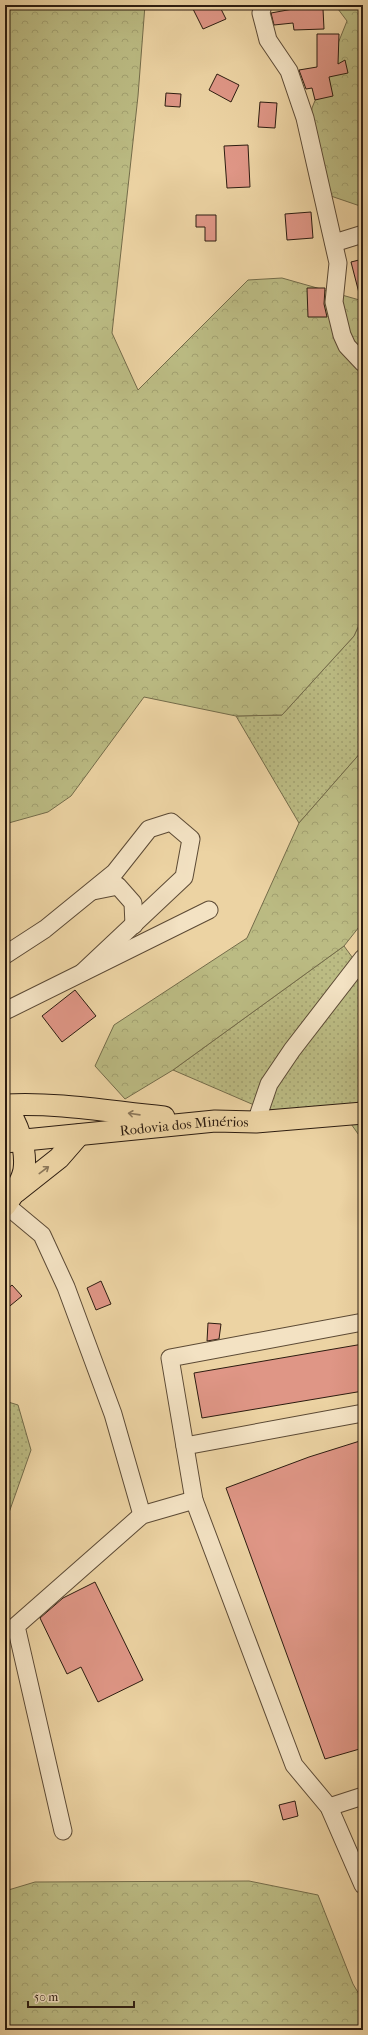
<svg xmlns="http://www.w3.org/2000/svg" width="368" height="2035" viewBox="0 0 368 2035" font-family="'IM FELL French Canon',serif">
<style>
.grass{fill:url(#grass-dots);stroke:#746c4a}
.forest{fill:url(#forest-crowns);stroke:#746c4a}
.building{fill:#df9686;stroke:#2c1c10}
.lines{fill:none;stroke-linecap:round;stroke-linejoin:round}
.minor-casing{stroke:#5c4a35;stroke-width:19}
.major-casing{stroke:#2c1c10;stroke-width:23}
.minor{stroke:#f3e2c3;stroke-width:17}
.major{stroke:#ecd3a3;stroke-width:21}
.oneway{stroke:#8c785a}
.labels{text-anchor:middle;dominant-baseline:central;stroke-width:3.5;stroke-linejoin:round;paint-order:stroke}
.street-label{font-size:14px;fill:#2c1c10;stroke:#f3e2c3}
</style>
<defs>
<pattern id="grass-dots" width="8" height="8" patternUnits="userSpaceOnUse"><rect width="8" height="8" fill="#bbbb83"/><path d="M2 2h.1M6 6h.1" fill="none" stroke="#a1a070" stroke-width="1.8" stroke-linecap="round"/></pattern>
<pattern id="forest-crowns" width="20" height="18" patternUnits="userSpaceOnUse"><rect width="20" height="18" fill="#bbbb83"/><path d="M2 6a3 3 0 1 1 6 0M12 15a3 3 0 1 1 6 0" fill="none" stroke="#a1a070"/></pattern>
</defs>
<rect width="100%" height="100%" fill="#ecd3a3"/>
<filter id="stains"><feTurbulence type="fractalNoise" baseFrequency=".005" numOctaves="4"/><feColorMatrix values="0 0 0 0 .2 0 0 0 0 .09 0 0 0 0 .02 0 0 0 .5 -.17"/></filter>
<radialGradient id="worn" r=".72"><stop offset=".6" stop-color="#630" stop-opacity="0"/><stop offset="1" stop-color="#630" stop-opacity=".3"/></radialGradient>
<g class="grass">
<polygon points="363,616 363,750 299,823 236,716 282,715 354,636"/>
<polygon points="344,946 363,972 363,1141 349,1121 261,1108 173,1070"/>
<polygon points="5,1401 18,1405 31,1450 5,1524"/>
</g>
<g class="forest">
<polygon points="5,5 145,5 138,96 112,333 138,390 248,280 282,278 363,301 363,616 354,636 282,715 236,716 144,697 71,796 48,812 5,824"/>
<polygon points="335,5 363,5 363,207 322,193 306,159 312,108 347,21"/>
<polygon points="363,750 363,922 344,946 173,1070 125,1099 95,1066 114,1025 247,938 299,823"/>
<polygon points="249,1881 318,1895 353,1984 363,2001 363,2030 5,2030 5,1891 35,1882"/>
</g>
<g class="building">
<polygon points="201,5 219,5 226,19 203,29 193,9"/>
<polygon points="293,9 323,9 324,29 294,30 293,23 274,25 271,13"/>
<polygon points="317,34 339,34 338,64 345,60 348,73 329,77 333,96 315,100 312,88 306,89 299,70 317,67"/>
<polygon points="217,74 239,85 231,102 209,90"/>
<polygon points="166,93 181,94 180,107 165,106"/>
<polygon points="260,102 277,103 275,128 258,127"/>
<polygon points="248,145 250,187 227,188 224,146"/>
<polygon points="311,212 313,238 287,240 285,214"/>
<polygon points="196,215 216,215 216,241 205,241 205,227 196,227"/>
<polygon points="363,259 363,292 359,293 351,262"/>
<polygon points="307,288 325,288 324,304 327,317 308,317"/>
<polygon points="75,990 96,1016 62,1042 42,1016"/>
<polygon points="101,1281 111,1304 96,1310 87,1288"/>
<polygon points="12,1285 22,1296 5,1310 5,1291"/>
<polygon points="208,1323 221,1324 219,1339 207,1341"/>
<polygon points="363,1344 363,1391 202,1418 194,1373"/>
<polygon points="363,1440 363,1748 325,1759 226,1488 309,1457"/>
<polygon points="95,1582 143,1680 98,1702 81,1667 67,1674 40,1618 63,1598"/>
<polygon points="295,1801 298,1816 283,1820 279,1805"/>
</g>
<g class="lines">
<defs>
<g id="minor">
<polyline points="263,5 261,13 268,40 289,71 305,118 338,263 334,302 342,335 347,346 363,363"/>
<polyline points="334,243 363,234"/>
<polyline points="93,891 118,886 133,903 134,925"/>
<polyline points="5,955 45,929 115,872 149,829 171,822 191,839 184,877 83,972"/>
<polyline points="5,1011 209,910"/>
<polyline points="256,1122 269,1084 292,1050 363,958"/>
<polyline points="6,1205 42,1235 66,1287 113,1414 142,1515"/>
<polyline points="363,1322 170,1358 194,1500 294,1765 329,1807 363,1885"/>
<polyline points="185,1446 363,1413"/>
<polyline points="329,1807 363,1796"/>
<polyline points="63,1831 16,1626 142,1515 194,1500"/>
</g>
<g id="major">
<path d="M5,1105C59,1102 111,1112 164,1117"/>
<path d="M5,1105C17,1122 27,1148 24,1170C22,1182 12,1196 5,1206"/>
<path id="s1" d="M5,1142L215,1121L256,1122L363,1113"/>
<polyline points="16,1192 59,1158 79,1135"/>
</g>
</defs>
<use href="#minor" class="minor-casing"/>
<use href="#major" class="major-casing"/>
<use href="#minor" class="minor"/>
<use href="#major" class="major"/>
</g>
<defs><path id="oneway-shaft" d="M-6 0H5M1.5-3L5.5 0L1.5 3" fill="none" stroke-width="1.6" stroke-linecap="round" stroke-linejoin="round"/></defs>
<g class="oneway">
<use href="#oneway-shaft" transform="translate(134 1114) rotate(-172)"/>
<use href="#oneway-shaft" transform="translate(44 1170) rotate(-37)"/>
</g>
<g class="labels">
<g class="street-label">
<text stroke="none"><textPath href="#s1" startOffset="180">Rodovia dos Minérios</textPath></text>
</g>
</g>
<rect width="368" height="2035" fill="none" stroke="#ecd3a3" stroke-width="20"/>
<rect x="6" y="6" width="356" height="2023" fill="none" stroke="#2c1c10" stroke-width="2"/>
<rect x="10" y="10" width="348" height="2015" fill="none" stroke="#2c1c10"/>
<path d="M28 2001v6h106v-6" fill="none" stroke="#2c1c10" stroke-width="2"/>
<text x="34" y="2001" font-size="12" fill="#2c1c10" stroke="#f3e2c3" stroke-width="3" paint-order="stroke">50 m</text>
<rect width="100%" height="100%" filter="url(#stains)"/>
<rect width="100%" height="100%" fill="url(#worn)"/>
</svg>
